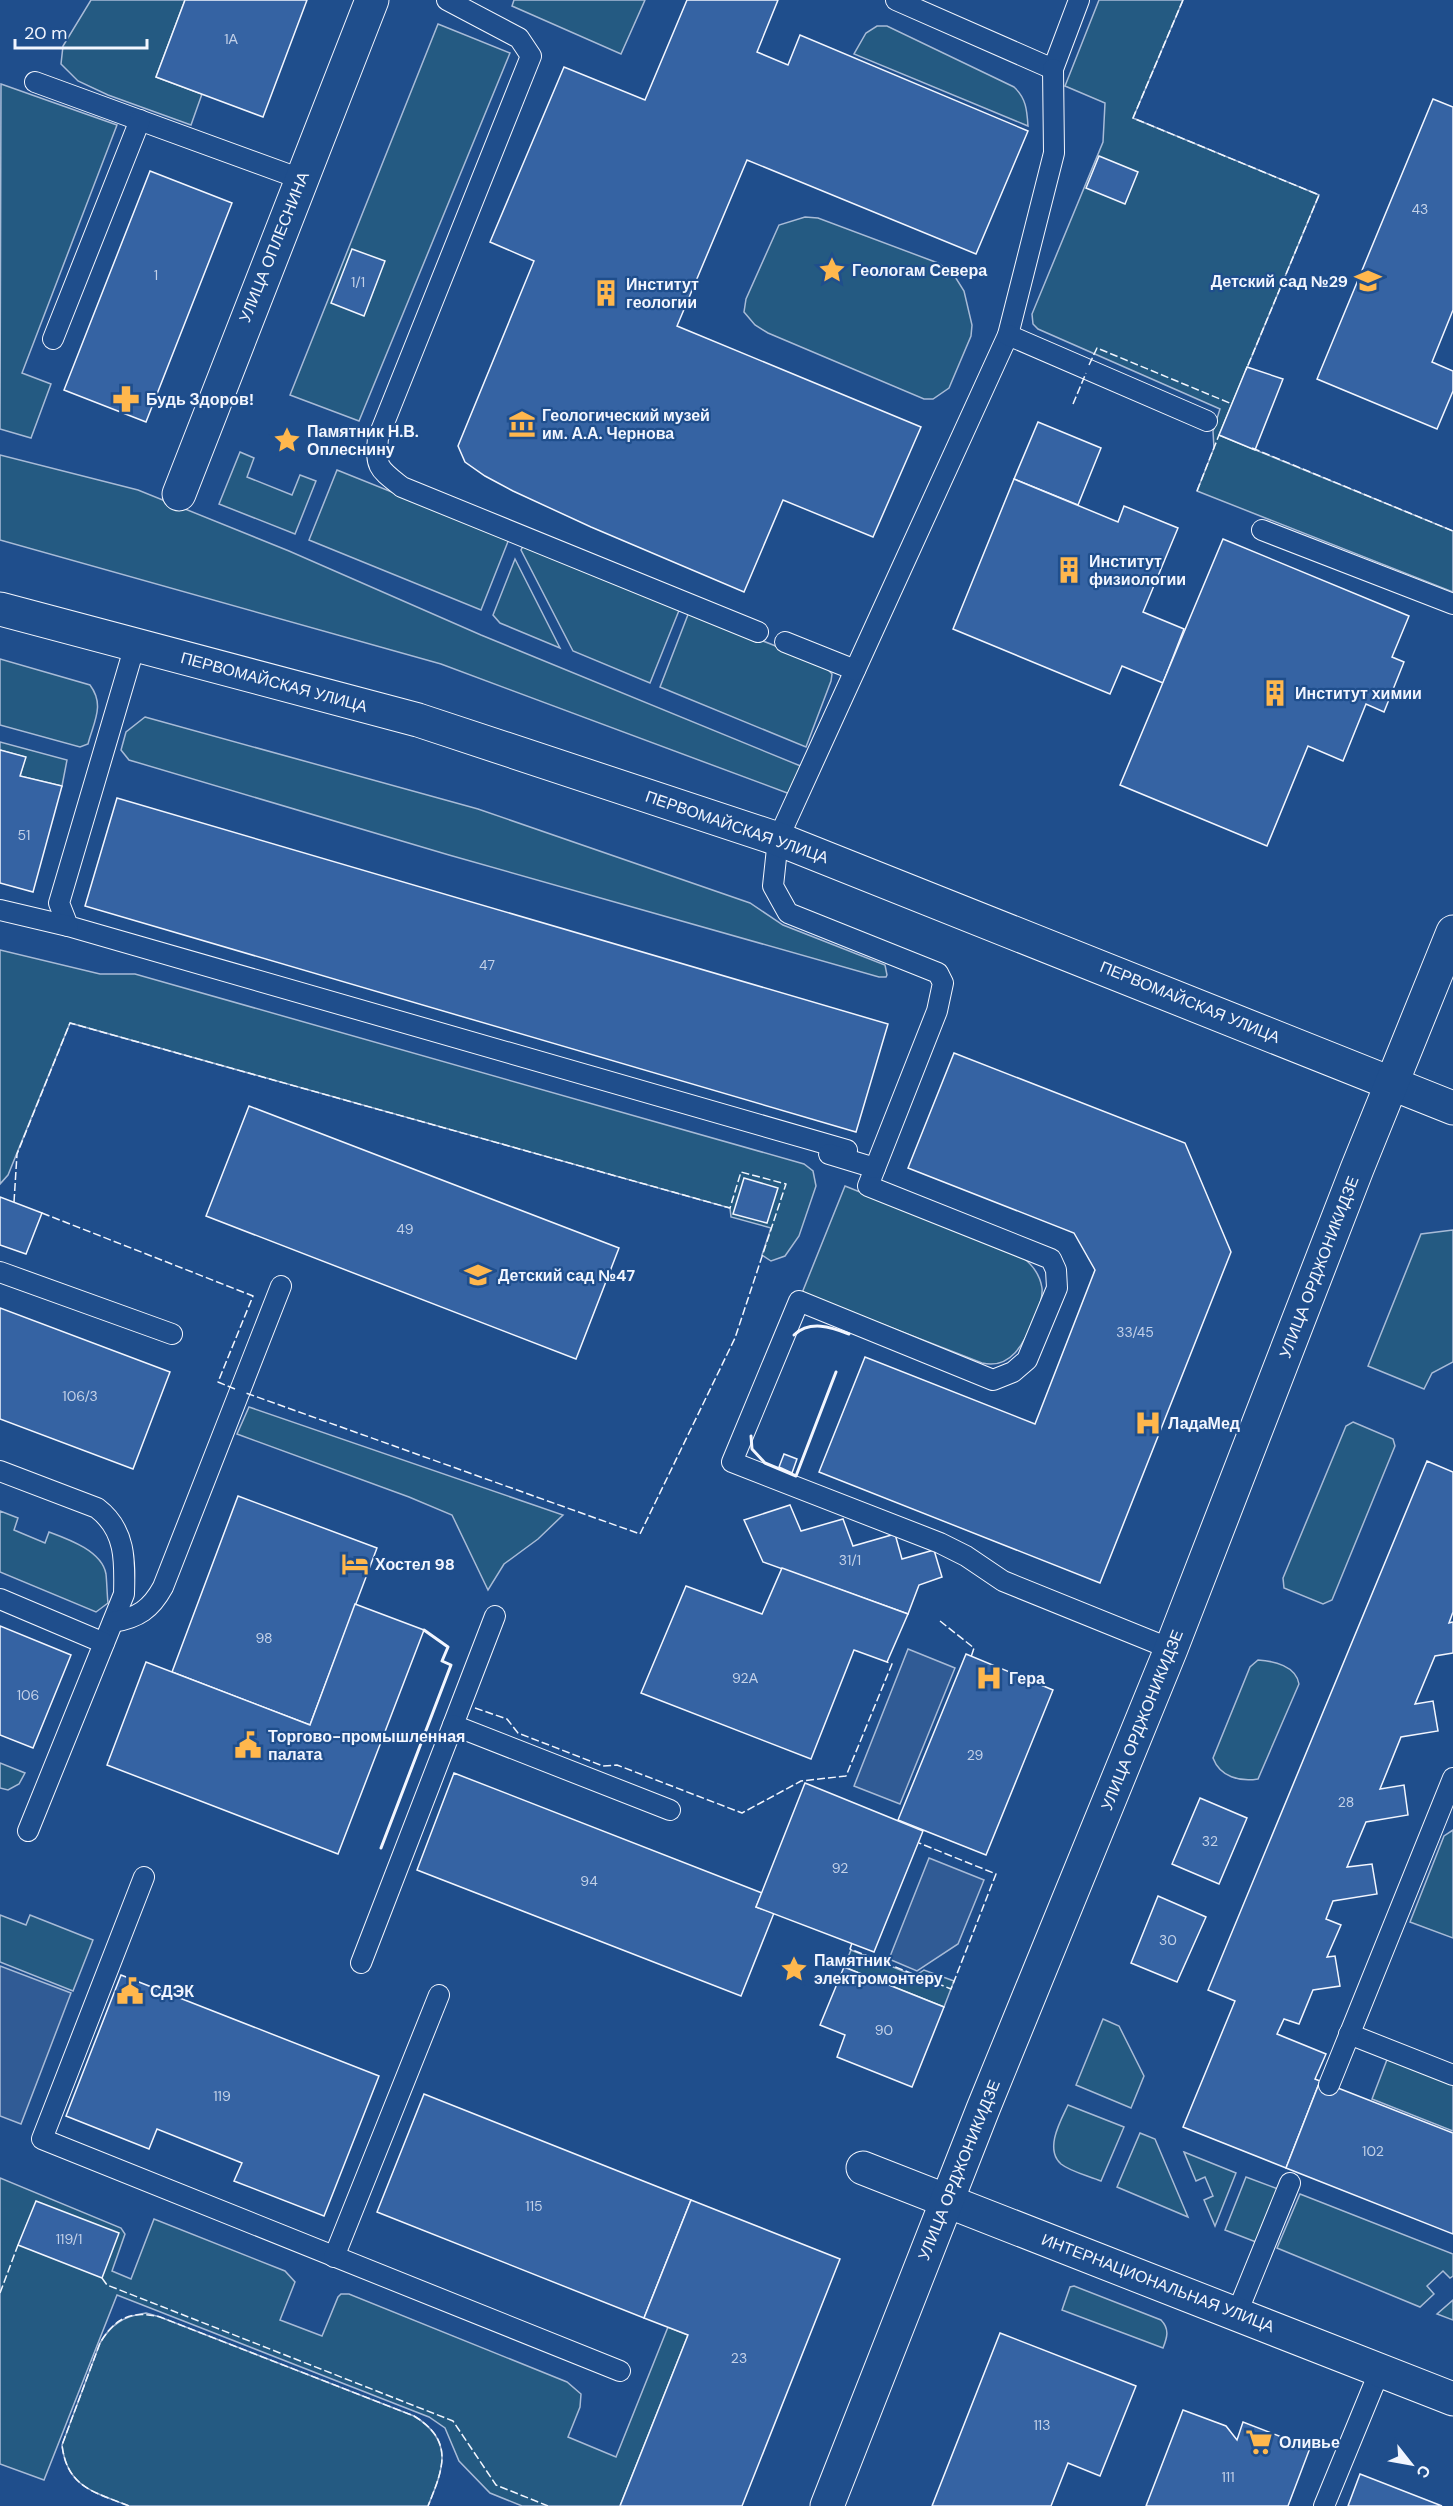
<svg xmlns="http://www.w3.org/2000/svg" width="1453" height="2506" viewBox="0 0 1453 2506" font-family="'DM Sans',sans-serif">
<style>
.green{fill:#245a82;stroke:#a8bbd7;stroke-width:1.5}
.parking{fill:#305b95;stroke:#a8bbd7;stroke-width:1.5}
.building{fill:#3563a3;stroke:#f2f6ff;stroke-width:1.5}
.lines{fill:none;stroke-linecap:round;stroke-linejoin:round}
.lane-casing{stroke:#f2f6ff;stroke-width:22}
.street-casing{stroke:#f2f6ff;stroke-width:35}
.secondary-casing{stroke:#f2f6ff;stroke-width:35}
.lane{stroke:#1f4e8c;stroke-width:20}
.street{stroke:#1f4e8c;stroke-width:33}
.secondary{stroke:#1f4e8c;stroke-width:33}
.fence{stroke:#f2f6ff;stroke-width:1.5;stroke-dasharray:8 3;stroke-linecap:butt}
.wall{stroke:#f2f6ff;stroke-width:3}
.labels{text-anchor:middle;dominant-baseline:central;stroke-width:4.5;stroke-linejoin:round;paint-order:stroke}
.number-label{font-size:14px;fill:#c3d1e8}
.street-label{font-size:16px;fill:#f2f6ff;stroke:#1f4e8c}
.poi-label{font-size:16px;font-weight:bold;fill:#f2f6ff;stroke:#1f4e8c;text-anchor:start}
</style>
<rect width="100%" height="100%" fill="#1f4e8c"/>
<g class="green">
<polygon points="91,0 185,0 156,77 202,94 191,125 108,95 78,81 61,64 63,46"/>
<polygon points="514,0 645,0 621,54 512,6"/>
<polygon points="1099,0 1183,0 1133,118 1319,195 1219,435 1453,531 1453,592 1197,491 1214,448 1213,431 1220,409 1038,329 1033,324 1032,314 1103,142 1105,103 1065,86"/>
<polygon points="438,24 510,53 359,421 290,395"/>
<path d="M877,26H887L1014,87C1026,98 1027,110 1028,126L854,54L866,33Z"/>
<polygon points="1,84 117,125 22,373 51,384 31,438 0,429"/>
<polygon points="805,217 818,218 938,263 954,275 964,291 972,325 971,336 949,388 933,399 924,399 768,333 755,325 744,312 746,299 779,225"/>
<polygon points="240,452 254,458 247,477 292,495 300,475 316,481 295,534 219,504"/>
<polygon points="0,455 138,490 289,551 481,635 803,767 790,794 441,664 0,540"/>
<polygon points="337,470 509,539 481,610 309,540"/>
<polygon points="524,544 680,608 650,683 573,651 521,550"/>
<polygon points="515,559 560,648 500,623 493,615"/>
<polygon points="689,612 824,665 832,674 831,681 806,747 660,687"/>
<path d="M0,659L90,685C105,705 94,721 88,744L80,747L0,725Z"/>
<polygon points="145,717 478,809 750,903 783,925 885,965 887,975 886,977 879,977 449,855 129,760 121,750 126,732"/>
<polygon points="0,742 67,760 62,786 20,776 25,757 0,750"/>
<polygon points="0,950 100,974 135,974 804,1164 813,1171 816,1186 799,1236 785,1256 771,1261 762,1255 771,1228 731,1217 730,1208 70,1023 8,1175 0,1184"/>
<path d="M845,1186L1022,1257C1033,1265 1040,1275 1042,1288C1043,1299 1038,1310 1034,1320C1024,1343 1011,1370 982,1363L802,1293Z"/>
<polygon points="1453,1230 1453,1362 1432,1373 1424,1389 1368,1366 1421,1234"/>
<polygon points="249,1407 563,1515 538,1539 504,1564 488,1590 452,1515 409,1497 237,1434"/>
<polygon points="1353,1422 1393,1439 1395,1446 1332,1600 1323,1604 1284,1588 1283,1578 1346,1426"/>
<path d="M0,1511L18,1518L14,1530L45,1543L49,1532C68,1539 102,1551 106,1574C107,1584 107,1594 108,1603L96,1612L0,1572Z"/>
<path d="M1258,1660C1274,1661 1296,1666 1299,1684L1258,1779C1240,1782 1220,1777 1213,1758L1250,1667Z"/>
<polygon points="0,1763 25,1773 19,1784 8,1790 0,1788"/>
<polygon points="1453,1830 1453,1938 1410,1922 1444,1836"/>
<polygon points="0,1915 26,1925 30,1915 93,1940 73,1991 0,1962"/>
<polygon points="851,1950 915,1976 924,1970 954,1981 944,2007 844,1967"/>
<polygon points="1103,2019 1119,2026 1144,2076 1131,2108 1076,2085"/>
<polygon points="1388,2057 1453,2083 1453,2131 1372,2099"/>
<path d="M1068,2105L1124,2127L1101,2181C1089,2176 1071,2172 1061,2164C1044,2149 1061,2120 1068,2105Z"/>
<polygon points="1140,2133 1155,2139 1188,2217 1117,2187"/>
<polygon points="1184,2152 1236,2173 1215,2226 1204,2200 1213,2196 1205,2177 1196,2181"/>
<polygon points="1246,2177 1278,2189 1256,2242 1225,2230"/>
<polygon points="0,2178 121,2228 125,2234 112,2271 131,2279 154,2219 285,2271 295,2282 280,2320 322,2336 338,2297 341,2294 349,2294 567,2382 581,2394 580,2407 568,2437 616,2457 668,2327 688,2335 620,2506 522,2506 490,2493 459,2461 445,2428 429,2417 117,2295 44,2480 0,2464"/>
<polygon points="1300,2194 1453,2254 1453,2276 1450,2278 1443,2271 1427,2286 1434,2294 1420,2307 1277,2248"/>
<path d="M1074,2286L1161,2320C1170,2329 1167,2338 1163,2348L1062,2310L1070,2287Z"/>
<polygon points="1453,2300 1453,2320 1437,2314"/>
<path d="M146,2313L160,2317L414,2416C455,2441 443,2469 428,2506H129C95,2492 67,2488 62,2445L100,2343C111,2324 124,2316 146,2313Z"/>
</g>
<g class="parking">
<polygon points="908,1649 955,1668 900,1804 854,1786"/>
<polygon points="929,1858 984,1880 958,1944 917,1971 889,1959"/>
<polygon points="0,1966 71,1993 21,2124 0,2116"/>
</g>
<g class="building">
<polygon points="185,0 307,0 263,117 156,77"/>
<polygon points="687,0 778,0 757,52 788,65 800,35 1028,131 976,254 747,160 677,326 921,427 873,537 783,500 744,592 591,527 513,491 485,476 465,462 458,446 534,261 490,242 564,67 645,100"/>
<polygon points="1433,99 1453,107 1453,310 1432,362 1453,371 1453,391 1437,429 1317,379"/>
<polygon points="1099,156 1138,172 1125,204 1086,188"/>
<polygon points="150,171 232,203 146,422 64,390"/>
<polygon points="352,249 385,261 364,316 331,303"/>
<polygon points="1247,367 1283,379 1255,450 1219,435"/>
<polygon points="1038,422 1101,448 1078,505 1014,479"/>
<polygon points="1014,479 1118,522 1124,506 1178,528 1143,612 1184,629 1163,683 1122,666 1110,694 953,629"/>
<polygon points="1223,539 1409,616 1392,657 1404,662 1384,712 1366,704 1343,761 1308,746 1267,846 1120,785"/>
<polygon points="0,750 26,757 20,776 62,786 33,892 0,883"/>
<polygon points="117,798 888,1024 856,1132 85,906"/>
<polygon points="954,1053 1185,1143 1231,1252 1100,1583 819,1472 865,1357 1035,1424 1095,1270 1074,1233 908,1168"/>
<polygon points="249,1106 619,1248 576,1359 206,1216"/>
<polygon points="744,1178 778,1188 767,1223 733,1214"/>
<polygon points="0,1197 42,1213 26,1254 0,1245"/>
<polygon points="0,1308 170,1372 133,1469 0,1419"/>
<polygon points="784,1454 797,1459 792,1473 779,1467"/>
<polygon points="1427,1461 1453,1472 1453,1612 1449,1623 1453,1622 1453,1653 1435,1656 1415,1704 1433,1701 1438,1731 1401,1737 1380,1789 1404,1785 1408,1815 1366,1822 1347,1867 1372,1864 1377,1894 1333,1901 1326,1919 1341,1925 1327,1957 1335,1956 1340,1986 1313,1990 1299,2024 1284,2019 1277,2034 1326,2054 1315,2079 1320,2081 1286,2168 1183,2127 1235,2001 1208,1990"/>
<polygon points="238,1496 377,1548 310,1725 172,1672"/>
<polygon points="790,1505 801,1531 843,1519 853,1546 895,1534 902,1559 934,1550 942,1577 919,1585 908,1614 763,1562 744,1520"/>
<polygon points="782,1568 908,1614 887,1662 854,1650 811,1759 641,1693 686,1586 762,1614"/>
<polygon points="355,1604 424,1630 338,1854 107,1765 146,1662 310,1725"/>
<polygon points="0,1626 71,1655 33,1748 0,1735"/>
<polygon points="966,1654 1053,1690 986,1855 898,1820"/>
<polygon points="454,1773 762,1893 756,1907 774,1913 741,1996 417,1870"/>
<polygon points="805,1783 923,1831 874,1952 756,1907"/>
<polygon points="1200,1798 1247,1818 1219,1884 1172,1864"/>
<polygon points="1158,1896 1206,1917 1177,1982 1131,1963"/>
<polygon points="844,1967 944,2007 912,2087 837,2057 845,2035 820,2025"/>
<polygon points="121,1975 379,2076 324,2216 234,2181 242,2163 157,2129 149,2149 66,2116"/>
<polygon points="1320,2081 1453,2133 1453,2234 1286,2168"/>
<polygon points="424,2094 691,2200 644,2318 377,2212"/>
<polygon points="691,2200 840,2259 742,2506 620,2506 688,2335 644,2318"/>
<polygon points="36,2201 119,2233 102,2278 18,2245"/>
<polygon points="1000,2333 1136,2386 1100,2476 1068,2463 1051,2506 932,2506"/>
<polygon points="1183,2410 1226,2426 1237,2440 1243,2422 1310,2448 1288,2506 1146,2506"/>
<polygon points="1360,2474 1442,2506 1348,2506"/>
</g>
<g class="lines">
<defs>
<g id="lane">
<path d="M447,0L519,38L531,56L378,438C375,468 379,469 402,487L758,632"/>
<polyline points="896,0 1053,69 1079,0"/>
<polyline points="1053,69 1054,153 1008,335 778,839 773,886 788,913 938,973 943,983 937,1011 868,1186 1051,1259 1056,1270 1057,1288 1027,1360 1013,1372 993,1380 799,1301 732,1462 940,1543 966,1556 1003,1581 1171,1649"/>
<polyline points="35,82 301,179"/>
<polyline points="1008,335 1207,421"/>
<polyline points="53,339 140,120"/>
<polyline points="1262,530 1453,604"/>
<polyline points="785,642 855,670"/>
<polyline points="135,645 59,903 68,926 847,1150"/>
<polyline points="0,910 68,926"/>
<polyline points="829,1154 875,1168"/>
<polyline points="0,1272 172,1334"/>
<path d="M0,1471L97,1508C126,1530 125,1561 124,1594L28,1831"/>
<polyline points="0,1599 104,1643"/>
<path d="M113,1622C138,1618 151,1609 163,1587L281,1286"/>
<polyline points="453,1725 495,1616"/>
<polyline points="144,1877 42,2139 620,2371"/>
<polyline points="361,1963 453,1725 670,1810"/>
<polyline points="1349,2034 1453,2075"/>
<polyline points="1329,2085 1453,1778"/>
<polyline points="334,2257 439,1995"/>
<polyline points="1237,2313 1290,2183"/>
<polyline points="1324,2506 1380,2370"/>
</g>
<polyline id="street" points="179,494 372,0"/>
<g id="secondary">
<polyline points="0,609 418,720 778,839 1453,1108"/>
<polyline points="863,2168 1453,2399"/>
<polyline points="827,2506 983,2109 1171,1649 1357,1169 1453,932"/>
</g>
</defs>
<use href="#lane" class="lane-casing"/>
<use href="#street" class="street-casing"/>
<use href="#secondary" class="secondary-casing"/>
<use href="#lane" class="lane"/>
<use href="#street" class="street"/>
<use href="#secondary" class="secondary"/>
<g class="fence">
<polyline points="1183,0 1133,118 1319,195 1246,370"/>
<polyline points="1089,365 1097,348 1232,404"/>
<polyline points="1073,404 1086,373"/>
<polyline points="1252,448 1453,531"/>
<polyline points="1197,491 1219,435"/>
<polyline points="14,1202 17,1154 70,1023 730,1208 741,1172 786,1184 735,1338 640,1534 246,1393"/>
<polyline points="42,1213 253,1296 218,1382 235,1389"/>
<polyline points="940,1621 974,1648 971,1657"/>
<polyline points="475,1708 507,1719 518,1733 603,1766 617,1765 742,1813 801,1781 846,1776 892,1664 887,1662"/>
<polyline points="852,1943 850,1949 951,1989 996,1874 919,1843"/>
<polyline points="102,2278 107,2285 453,2421 496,2485 548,2506"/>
<polyline points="0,2293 18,2245"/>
<path d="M129,2506C95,2492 67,2488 62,2445L100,2343C115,2318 131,2310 160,2317L414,2416C455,2441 443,2469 428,2506"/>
</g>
<g class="wall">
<path d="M794,1335C810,1320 831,1327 849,1334"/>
<polyline points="751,1436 752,1449 765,1463 796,1476 836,1372"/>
<polyline points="381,1848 451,1665 442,1661 448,1647 424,1630"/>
</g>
</g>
<defs>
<symbol id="sight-bare" viewBox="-9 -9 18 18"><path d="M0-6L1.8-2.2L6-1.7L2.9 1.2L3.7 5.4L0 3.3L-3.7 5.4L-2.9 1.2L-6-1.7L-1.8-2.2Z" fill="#ffb74d" stroke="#1f4e8c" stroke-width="2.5" paint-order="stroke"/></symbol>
<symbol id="school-bare" viewBox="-9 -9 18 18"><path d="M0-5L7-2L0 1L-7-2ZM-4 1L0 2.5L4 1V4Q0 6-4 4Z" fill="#ffb74d" stroke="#1f4e8c" stroke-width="2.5" paint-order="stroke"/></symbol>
<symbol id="building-bare" viewBox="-9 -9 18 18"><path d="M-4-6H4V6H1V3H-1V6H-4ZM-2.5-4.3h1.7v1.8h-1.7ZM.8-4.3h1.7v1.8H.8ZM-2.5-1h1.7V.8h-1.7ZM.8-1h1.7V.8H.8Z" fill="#ffb74d" stroke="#1f4e8c" stroke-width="2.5" paint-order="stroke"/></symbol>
<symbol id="pharmacy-bare" viewBox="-9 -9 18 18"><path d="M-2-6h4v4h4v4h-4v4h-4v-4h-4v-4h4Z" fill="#ffb74d" stroke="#1f4e8c" stroke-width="2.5" paint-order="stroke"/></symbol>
<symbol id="museum-bare" viewBox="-9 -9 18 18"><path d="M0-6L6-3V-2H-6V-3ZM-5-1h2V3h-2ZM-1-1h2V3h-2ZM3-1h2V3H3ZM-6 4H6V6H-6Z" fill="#ffb74d" stroke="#1f4e8c" stroke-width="2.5" paint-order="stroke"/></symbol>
<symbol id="hospital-bare" viewBox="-9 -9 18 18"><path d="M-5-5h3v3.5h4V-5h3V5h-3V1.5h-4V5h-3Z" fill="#ffb74d" stroke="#1f4e8c" stroke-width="2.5" paint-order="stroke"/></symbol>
<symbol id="hotel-bare" viewBox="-9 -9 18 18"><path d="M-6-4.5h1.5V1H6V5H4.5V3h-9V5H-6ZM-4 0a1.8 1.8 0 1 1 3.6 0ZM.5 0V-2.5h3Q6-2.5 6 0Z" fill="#ffb74d" stroke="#1f4e8c" stroke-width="2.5" paint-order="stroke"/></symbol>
<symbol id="civic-bare" viewBox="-9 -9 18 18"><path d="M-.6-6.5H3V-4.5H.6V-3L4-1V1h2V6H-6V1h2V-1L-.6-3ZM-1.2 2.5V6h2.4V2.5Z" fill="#ffb74d" stroke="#1f4e8c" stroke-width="2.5" paint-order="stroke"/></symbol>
<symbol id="supermarket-bare" viewBox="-9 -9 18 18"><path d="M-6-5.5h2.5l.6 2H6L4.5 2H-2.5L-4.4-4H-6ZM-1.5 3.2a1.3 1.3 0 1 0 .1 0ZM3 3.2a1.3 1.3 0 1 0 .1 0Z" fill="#ffb74d" stroke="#1f4e8c" stroke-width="2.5" paint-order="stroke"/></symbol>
</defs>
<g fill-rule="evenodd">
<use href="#sight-bare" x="813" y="251" width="38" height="38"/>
<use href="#school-bare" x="1349" y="262" width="38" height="38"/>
<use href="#building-bare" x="587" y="274" width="38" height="38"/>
<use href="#pharmacy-bare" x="107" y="380" width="38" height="38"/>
<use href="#museum-bare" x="503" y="405" width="38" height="38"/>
<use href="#sight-bare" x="268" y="421" width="38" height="38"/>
<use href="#building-bare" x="1050" y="551" width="38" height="38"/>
<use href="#building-bare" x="1256" y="674" width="38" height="38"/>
<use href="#school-bare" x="459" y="1256" width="38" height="38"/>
<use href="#hospital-bare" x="1129" y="1404" width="38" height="38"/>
<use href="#hotel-bare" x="336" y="1545" width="38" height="38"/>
<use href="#hospital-bare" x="970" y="1659" width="38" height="38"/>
<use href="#civic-bare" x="229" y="1726" width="38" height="38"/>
<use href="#sight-bare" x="775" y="1950" width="38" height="38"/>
<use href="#civic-bare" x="111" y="1972" width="38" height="38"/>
<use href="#supermarket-bare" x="1240" y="2423" width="38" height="38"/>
</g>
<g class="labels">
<g class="number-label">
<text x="231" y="39">1А</text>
<text x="1420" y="209">43</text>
<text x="156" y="275">1</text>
<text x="358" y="282">1/1</text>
<text x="24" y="835">51</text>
<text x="487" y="965">47</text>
<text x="405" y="1229">49</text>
<text x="1135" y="1332">33/45</text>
<text x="80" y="1396">106/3</text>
<text x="850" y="1560">31/1</text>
<text x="264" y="1638">98</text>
<text x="745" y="1678">92А</text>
<text x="28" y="1695">106</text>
<text x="975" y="1755">29</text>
<text x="1346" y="1802">28</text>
<text x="1210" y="1841">32</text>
<text x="840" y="1868">92</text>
<text x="589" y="1881">94</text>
<text x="1168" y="1940">30</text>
<text x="884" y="2030">90</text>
<text x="222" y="2096">119</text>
<text x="1373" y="2151">102</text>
<text x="534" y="2206">115</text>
<text x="69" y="2239">119/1</text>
<text x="739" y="2358">23</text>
<text x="1042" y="2425">113</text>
<text x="1228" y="2477">111</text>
</g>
<g class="street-label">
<text transform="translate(274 247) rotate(-68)">УЛИЦА ОПЛЕСНИНА</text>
<text transform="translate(274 682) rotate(15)">ПЕРВОМАЙСКАЯ УЛИЦА</text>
<text transform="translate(737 827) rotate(19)">ПЕРВОМАЙСКАЯ УЛИЦА</text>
<text transform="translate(1190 1002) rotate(22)">ПЕРВОМАЙСКАЯ УЛИЦА</text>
<text transform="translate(1319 1267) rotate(-69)">УЛИЦА ОРДЖОНИКИДЗЕ</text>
<text transform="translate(1142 1720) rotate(-68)">УЛИЦА ОРДЖОНИКИДЗЕ</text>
<text transform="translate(959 2170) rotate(-68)">УЛИЦА ОРДЖОНИКИДЗЕ</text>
<text transform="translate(1158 2283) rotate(21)">ИНТЕРНАЦИОНАЛЬНАЯ УЛИЦА</text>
</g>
<g class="poi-label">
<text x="852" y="270">Геологам Севера</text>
<text x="1348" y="281" text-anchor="end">Детский сад №29</text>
<text x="626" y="284">Институт<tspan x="626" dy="18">геологии</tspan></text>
<text x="146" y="399">Будь Здоров!</text>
<text x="542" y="415">Геологический музей<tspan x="542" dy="18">им. А.А. Чернова</tspan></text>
<text x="307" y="431">Памятник Н.В.<tspan x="307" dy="18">Оплеснину</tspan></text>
<text x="1089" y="561">Институт<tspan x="1089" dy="18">физиологии</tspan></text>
<text x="1295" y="693">Институт химии</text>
<text x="498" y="1275">Детский сад №47</text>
<text x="1168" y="1423">ЛадаМед</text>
<text x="375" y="1564">Хостел 98</text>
<text x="1009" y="1678">Гера</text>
<text x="268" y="1736">Торгово-промышленная<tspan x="268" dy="18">палата</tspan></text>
<text x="814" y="1960">Памятник<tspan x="814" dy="18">электромонтеру</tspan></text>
<text x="150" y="1991">СДЭК</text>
<text x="1279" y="2442">Оливье</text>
</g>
</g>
<g transform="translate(1411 2464) rotate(121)" stroke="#1f4e8c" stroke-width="4.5" paint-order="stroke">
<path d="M0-4.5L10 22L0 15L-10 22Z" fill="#f2f6ff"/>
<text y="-9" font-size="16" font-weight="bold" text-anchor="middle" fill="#f2f6ff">С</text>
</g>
<path d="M15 39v9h132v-9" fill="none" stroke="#f2f6ff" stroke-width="3"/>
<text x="24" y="39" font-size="18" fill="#f2f6ff" stroke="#1f4e8c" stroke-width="4.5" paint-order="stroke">20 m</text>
</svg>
